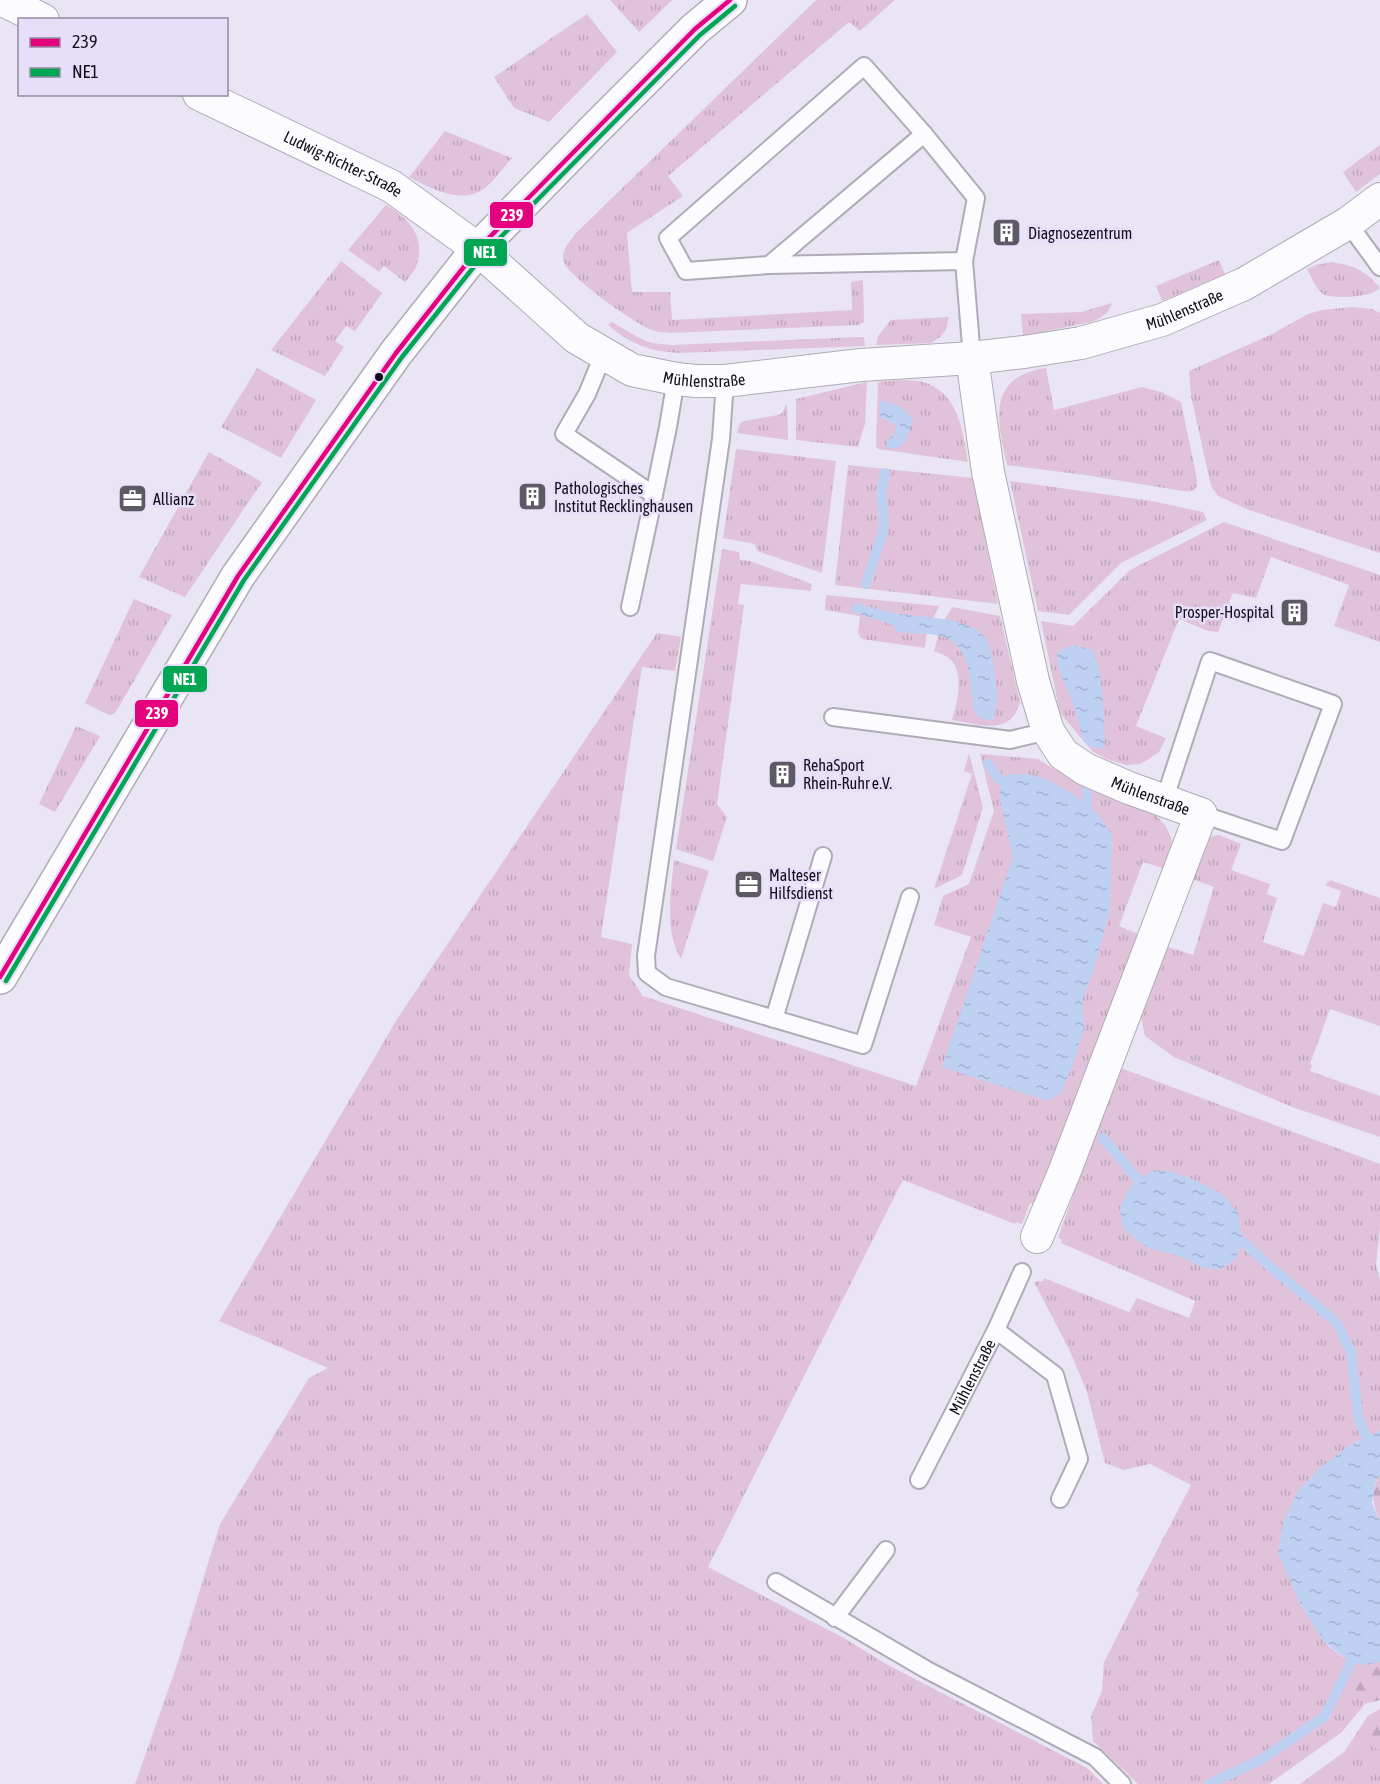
<svg xmlns="http://www.w3.org/2000/svg" width="1380" height="1784" viewBox="0 0 1380 1784" font-family="'Asap Condensed',sans-serif">
<style>
.grass{fill:url(#grass-tufts)}
.forest{fill:url(#forest-firs)}
.water{fill:url(#water-ripples)}
.lines{fill:none;stroke-linecap:round;stroke-linejoin:round}
.stream{stroke:#bfd1f3;stroke-width:10}
.service-casing{stroke:#afabb7;stroke-width:20}
.minor-casing{stroke:#afabb7;stroke-width:34}
.secondary-casing{stroke:#afabb7;stroke-width:36}
.service{stroke:#fcfbfd;stroke-width:16}
.minor{stroke:#fcfbfd;stroke-width:32}
.secondary{stroke:#fcfbfd;stroke-width:33}
.bus-1-casing{stroke:#e7dffa;stroke-width:9}
.bus-2-casing{stroke:#e7dffa;stroke-width:9}
.bus-1{stroke:#e5007d;stroke-width:4.5}
.bus-2{stroke:#00a651;stroke-width:4.5}
.bus-dot{fill:#120f18;stroke:#e7dffa;stroke-width:2}
.labels{text-anchor:middle;dominant-baseline:central;stroke-width:5;stroke-linejoin:round;paint-order:stroke}
.street-label{font-size:16px;fill:#120f18;stroke:#e7dffa}
.poi-label{font-size:16px;fill:#120f18;stroke:#e7dffa;text-anchor:start}
.line-badge{stroke:#e7dffa;stroke-width:2}
.badge-label{font-size:16px;text-anchor:middle;font-weight:bold;fill:#fff}
</style>
<defs>
<pattern id="grass-tufts" width="24" height="20" patternUnits="userSpaceOnUse" patternTransform="scale(1.5)"><rect width="24" height="20" fill="#e0c3db"/><path d="M3 7l-1-3M5 7V3M7 7l1-3M15 17l-1-3M17 17v-4M19 17l1-3" fill="none" stroke="#bfa6bb"/></pattern>
<pattern id="forest-firs" width="22" height="20" patternUnits="userSpaceOnUse" patternTransform="scale(1.5)"><rect width="22" height="20" fill="#e0c3db"/><path d="M5 1l3.5 6h-7zM16 11l3.5 6h-7z" fill="#bfa6bb"/></pattern>
<pattern id="water-ripples" width="26" height="14" patternUnits="userSpaceOnUse" patternTransform="scale(1.5)"><rect width="26" height="14" fill="#bfd1f3"/><path d="M2 4q2-2 4 0t4 0M15 11q2-2 4 0t4 0" fill="none" stroke="#a3b2d0"/></pattern>
</defs>
<rect width="100%" height="100%" fill="#eae5f4"/>
<g class="grass">
<polygon points="610,0 672,0 639,32"/>
<path d="M816,0H895L860,31L849,22L668,176L683,196L627,233L632,292H670L672,320L852,310L851,282L863,280L864,322L859,325L670,333C664,332 657,332 652,330C635,324 570,278 564,262C560,251 570,241 576,233Z"/>
<polygon points="587,14 617,52 549,122 514,108 494,77"/>
<path d="M445,131L512,158C504,167 493,182 484,189C460,205 430,188 409,177Z"/>
<polygon points="1380,145 1380,174 1356,192 1343,172"/>
<path d="M386,205C409,218 427,238 416,267C414,272 409,277 405,282L384,266L379,272L348,250Z"/>
<polygon points="1219,260 1225,274 1162,301 1156,286"/>
<polygon points="341,261 382,293 355,331 346,326 335,341 344,347 325,376 271,350"/>
<path d="M1332,262C1355,266 1365,270 1380,288C1377,290 1375,292 1372,293C1362,297 1332,299 1323,294C1316,289 1311,277 1307,269L1316,265Z"/>
<path d="M1112,303C1109,314 1101,318 1091,322L1023,336L1021,314L1081,312Z"/>
<polygon points="1352,307 1372,309 1380,313 1380,553 1249,510 1218,496 1211,486 1191,396 1189,371 1270,335 1308,314 1322,310"/>
<polygon points="949,317 946,330 939,338 931,343 876,345 878,336 891,320"/>
<path d="M612,322L636,336L651,343L672,345L858,337H864L865,346L680,353C671,352 660,352 651,349C636,345 619,335 608,325Z"/>
<polygon points="257,368 316,400 281,458 221,427"/>
<path d="M1046,368L1054,410L1142,387L1161,392L1181,402L1197,479C1198,491 1193,492 1183,491L1085,475L1007,465C997,421 986,377 1046,368Z"/>
<path d="M898,380C907,380 918,380 926,383C959,395 963,432 968,462L878,449L876,446L878,382Z"/>
<polygon points="867,382 865,424 858,447 796,440 796,399"/>
<polygon points="787,403 788,440 737,433 740,423 744,421 778,415 782,413"/>
<polygon points="736,449 836,461 822,573 757,551 755,544 723,538"/>
<polygon points="209,452 262,482 185,597 139,577"/>
<polygon points="848,465 973,478 998,604 835,585"/>
<polygon points="1010,481 1152,501 1203,512 1207,520 1121,563 1069,615 1038,611"/>
<polygon points="1224,522 1380,575 1380,642 1334,626 1349,585 1271,557 1256,598 1233,593 1218,632 1208,631 1179,619 1136,726 1166,738 1159,752 1149,759 1140,764 1127,765 1109,760 1093,752 1060,713 1041,621 1073,626 1130,570"/>
<polygon points="722,549 739,552 740,560 750,561 812,584 811,591 741,584 738,604 744,605 717,804 727,817 713,861 676,849"/>
<polygon points="826,595 939,606 927,632 925,648 862,639 858,633 860,616 825,610"/>
<polygon points="134,599 172,615 120,705 114,714 109,715 85,703"/>
<path d="M952,607L1000,616L1020,702C1011,737 979,724 952,720C957,704 963,679 954,664C950,657 942,654 934,651L941,625Z"/>
<polygon points="657,633 681,637 675,671 642,667 601,937 632,944 629,975 643,996 916,1086 971,937 934,925 943,896 969,884 994,811 980,754 1038,759 1072,780 1126,803 1153,812 1165,825 1171,837 1172,849 1166,869 1143,862 1119,926 1141,935 1038,1205 1030,1203 1022,1224 1016,1222 1015,1224 903,1180 708,1567 842,1637 888,1665 1087,1768 1103,1784 135,1784 177,1665 220,1524 309,1378 328,1368 219,1321 399,1016"/>
<polygon points="76,726 100,736 55,812 39,804"/>
<polygon points="969,753 983,807 962,875 934,889 972,774 964,771"/>
<polygon points="1219,835 1241,844 1231,870 1270,884 1267,894 1277,898 1263,942 1304,956 1323,903 1336,907 1341,891 1325,885 1330,880 1380,898 1380,1026 1330,1009 1310,1064 1312,1065 1310,1071 1380,1096 1380,1137 1292,1107 1174,1057 1145,1036 1140,1013 1162,945 1193,955 1214,887 1192,879 1206,838"/>
<path d="M674,860L709,871L681,959C664,930 671,892 674,860Z"/>
<polygon points="1118,1067 1380,1164 1380,1227 1376,1265 1380,1279 1380,1431 1350,1445 1299,1602 1365,1704 1342,1732 1269,1784 1138,1784 1093,1741 1091,1716 1102,1691 1104,1662 1139,1593 1136,1591 1191,1485 1150,1464 1124,1470 1105,1463 1087,1392 1069,1349 1034,1282 1043,1281 1044,1278 1129,1312 1137,1298 1189,1318 1195,1301 1061,1243 1062,1240 1058,1238"/>
<polygon points="1380,1709 1380,1784 1300,1784 1344,1752 1368,1716"/>
</g>
<g class="forest">
<path d="M1380,1475V1521C1373,1504 1369,1492 1380,1475Z"/>
<path d="M1324,1643C1347,1659 1351,1667 1380,1662V1700L1365,1704Z"/>
<polygon points="1380,1709 1380,1750 1375,1748 1357,1735 1368,1716"/>
</g>
<g class="water">
<path d="M880,401C892,401 907,409 913,420C906,433 909,453 886,447L887,441L895,433L896,425L880,417Z"/>
<path d="M854,603C867,606 880,610 894,613C917,617 967,617 983,635C992,646 994,665 995,679C997,692 999,708 992,720C982,720 978,718 973,708C971,686 970,645 944,637C929,632 913,634 897,632L893,625L853,612L851,608Z"/>
<path d="M1073,645C1078,647 1087,647 1091,650C1103,657 1105,733 1105,748H1094L1084,742L1074,707L1058,667L1057,654L1062,649Z"/>
<polygon points="1010,774 1028,774 1048,780 1074,795 1095,811 1112,835 1110,910 1094,968 1082,1001 1084,1028 1072,1067 1061,1093 1048,1101 942,1067 1013,857 1000,800 999,779"/>
<polygon points="1155,1170 1168,1171 1197,1181 1222,1194 1238,1213 1243,1242 1235,1260 1218,1270 1202,1267 1179,1256 1148,1248 1123,1229 1120,1209 1127,1192 1137,1179"/>
<polygon points="1380,1431 1380,1475 1375,1483 1372,1503 1380,1521 1380,1662 1364,1665 1351,1662 1324,1642 1299,1602 1278,1553 1283,1522 1297,1493 1321,1467 1350,1445"/>
</g>
<g class="lines">
<g class="stream">
<polyline points="866,584 882,534 884,522 881,493 885,473"/>
<polyline points="988,764 999,779"/>
<polyline points="1087,791 1087,804"/>
<polyline points="1103,1138 1137,1179"/>
<polyline points="1243,1242 1267,1264 1336,1322 1351,1352 1358,1418 1366,1437"/>
<polyline points="1209,1784 1262,1759 1324,1717 1341,1683 1351,1662"/>
</g>
<defs>
<g id="service">
<polyline points="1348,223 1380,267"/>
<polyline points="964,261 769,265 686,271 668,238 864,66 924,134 976,198 964,261 972,358"/>
<polyline points="769,265 924,134"/>
<polyline points="604,353 587,394 564,434 654,495 668,427 676,379"/>
<polyline points="725,381 721,439 646,956 647,973 666,987 863,1045 910,897"/>
<polyline points="630,607 654,495"/>
<polyline points="833,717 1010,740 1048,731"/>
<polyline points="1164,801 1210,661 1333,704 1282,841 1201,814"/>
<polyline points="774,1019 823,856"/>
<polyline points="996,1330 1055,1375 1079,1459 1060,1499"/>
<path id="s1" d="M919,1480L996,1330L1022,1272"/>
<polyline points="776,1582 927,1670 1095,1757 1122,1784"/>
<polyline points="835,1618 886,1550"/>
</g>
<g id="minor">
<polyline points="3,0 43,20"/>
<path id="s2" d="M199,94L391,186L478,249L577,338L632,370L676,379L696,381H725L861,365L972,358L1024,352L1081,343L1162,320L1244,284L1348,223L1380,199"/>
<path id="s3" d="M972,358L988,472L1033,681L1048,731L1063,754L1085,769L1129,788L1201,814L1064,1173L1037,1237"/>
</g>
<polyline id="secondary" points="0,977 238,576 396,353 478,249 595,129 695,29 730,0"/>
</defs>
<use href="#service" class="service-casing"/>
<use href="#minor" class="minor-casing"/>
<use href="#secondary" class="secondary-casing"/>
<use href="#service" class="service"/>
<use href="#minor" class="minor"/>
<use href="#secondary" class="secondary"/>
<defs>
<polyline id="bus-1" points="0,977 238,576 396,353 478,249 695,29 730,0"/>
<polyline id="bus-2" points="6,981 244,580 402,357 484,254 700,35 735,6"/>
</defs>
<use href="#bus-1" class="bus-1-casing"/>
<use href="#bus-2" class="bus-2-casing"/>
<use href="#bus-1" class="bus-1"/>
<use href="#bus-2" class="bus-2"/>
</g>
<defs>
<symbol id="building-square" viewBox="-11 -11 22 22"><rect x="-9" y="-9" width="18" height="18" rx="4" fill="#5e5a65" stroke="#e7dffa"/><path d="M-4-6H4V6H1V3H-1V6H-4ZM-2.5-4.3h1.7v1.8h-1.7ZM.8-4.3h1.7v1.8H.8ZM-2.5-1h1.7V.8h-1.7ZM.8-1h1.7V.8H.8Z" fill="#fff"/></symbol>
<symbol id="office-square" viewBox="-11 -11 22 22"><rect x="-9" y="-9" width="18" height="18" rx="4" fill="#5e5a65" stroke="#e7dffa"/><path d="M-6-3h4V-5.5h4V-3h4V5H-6ZM-1-4.5V-3h2v-1.5ZM-6 0V1H6V0Z" fill="#fff"/></symbol>
</defs>
<g fill-rule="evenodd">
<use href="#building-square" x="990" y="216" width="33" height="33"/>
<use href="#building-square" x="516" y="480" width="33" height="33"/>
<use href="#office-square" x="116" y="482" width="33" height="33"/>
<use href="#building-square" x="1278" y="596" width="33" height="33"/>
<use href="#building-square" x="766" y="758" width="33" height="33"/>
<use href="#office-square" x="732" y="868" width="33" height="33"/>
</g>
<circle class="bus-dot" cx="379" cy="377" r="5"/>
<g class="labels">
<g class="street-label">
<text stroke="none"><textPath href="#s2" startOffset="160">Ludwig-Richter-Straße</textPath></text>
<text stroke="none"><textPath href="#s2" startOffset="1078">Mühlenstraße</textPath></text>
<text stroke="none"><textPath href="#s2" startOffset="590">Mühlenstraße</textPath></text>
<text stroke="none"><textPath href="#s3" startOffset="506">Mühlenstraße</textPath></text>
<text stroke="none"><textPath href="#s1" startOffset="116">Mühlenstraße</textPath></text>
</g>
<g class="poi-label">
<text x="1028" y="233">Diagnosezentrum</text>
<text x="554" y="488">Pathologisches<tspan x="554" dy="18">Institut Recklinghausen</tspan></text>
<text x="153" y="499">Allianz</text>
<text x="1274" y="612" text-anchor="end">Prosper-Hospital</text>
<text x="803" y="765">RehaSport<tspan x="803" dy="18">Rhein-Ruhr e.V.</tspan></text>
<text x="769" y="875">Malteser<tspan x="769" dy="18">Hilfsdienst</tspan></text>
</g>
</g>
<g class="line-badge">
<rect x="489" y="201" width="45" height="28" rx="6" fill="#e5007d"/>
<rect x="463" y="238" width="45" height="29" rx="6" fill="#00a651"/>
<rect x="162" y="665" width="46" height="28" rx="6" fill="#00a651"/>
<rect x="134" y="699" width="45" height="29" rx="6" fill="#e5007d"/>
</g>
<g class="badge-label">
<text x="512" y="221">239</text>
<text x="485" y="258">NE1</text>
<text x="185" y="685">NE1</text>
<text x="157" y="719">239</text>
</g>
<rect x="18" y="18" width="210" height="78" fill="#e7dffa" stroke="#928ca0" stroke-width="1.5"/>
<rect x="30" y="38" width="30" height="9" fill="#e5007d" stroke="#928ca0" stroke-width="1.5"/>
<text x="72" y="48" font-size="18" fill="#120f18">239</text>
<rect x="30" y="68" width="30" height="9" fill="#00a651" stroke="#928ca0" stroke-width="1.5"/>
<text x="72" y="78" font-size="18" fill="#120f18">NE1</text>
</svg>
